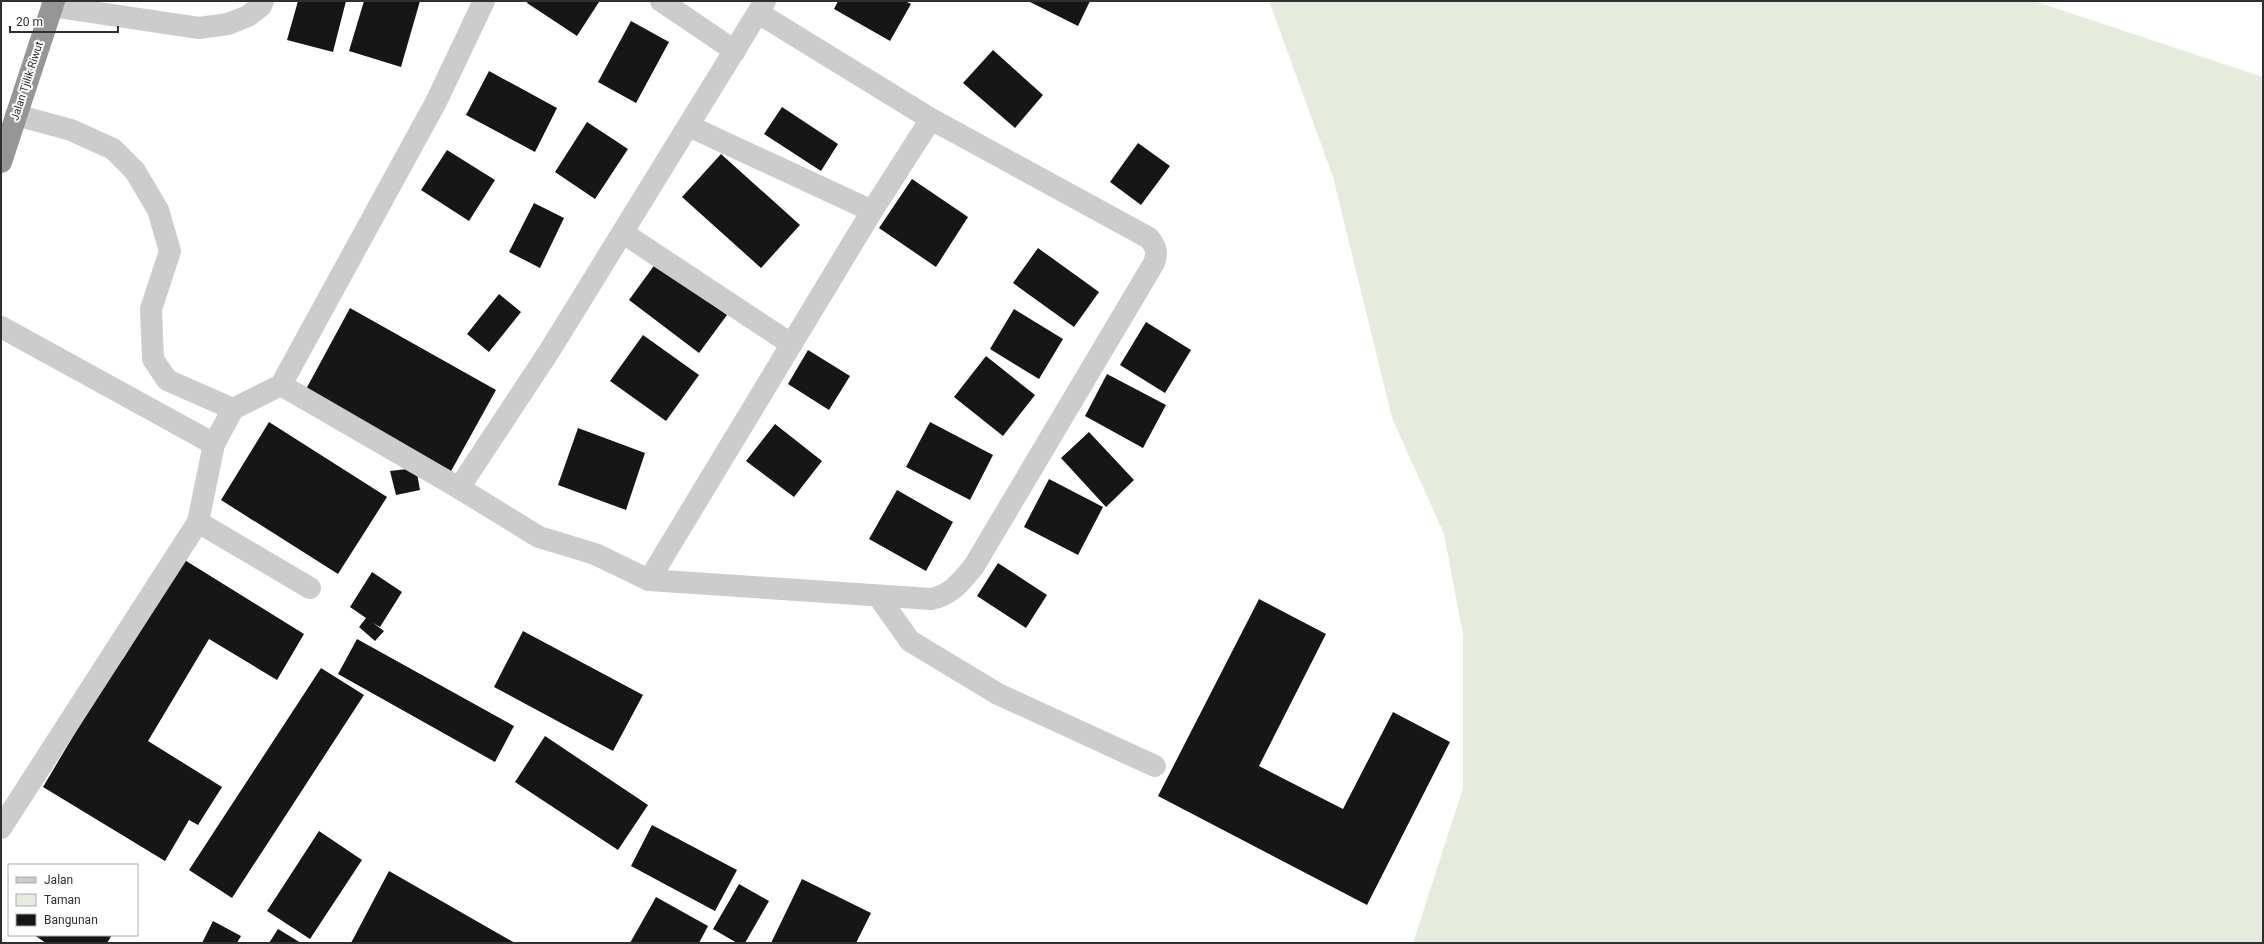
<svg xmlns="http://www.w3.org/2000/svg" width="2264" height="944" viewBox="0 0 2264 944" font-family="Roboto,sans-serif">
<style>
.green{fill:#e5ecde}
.building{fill:#161616}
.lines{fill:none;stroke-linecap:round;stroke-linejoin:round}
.minor{stroke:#ccc;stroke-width:22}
.highway{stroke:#969696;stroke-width:22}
.labels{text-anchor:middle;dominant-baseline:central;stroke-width:4;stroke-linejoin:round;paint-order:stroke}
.street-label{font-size:11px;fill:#2f2f2f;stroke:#fff}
</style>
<rect width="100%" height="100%" fill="#fff"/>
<polygon class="green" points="1269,1 2034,1 2263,77 2263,943 1413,943 1463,788 1463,635 1444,534 1392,418 1333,177"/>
<g class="building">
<polygon points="298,1 346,1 333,52 287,40"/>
<polygon points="364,1 420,1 401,67 349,51"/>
<polygon points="528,1 599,1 599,2 577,36 527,3"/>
<polygon points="838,1 905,1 911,4 890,41 834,9"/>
<polygon points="1028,1 1090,1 1078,26"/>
<polygon points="631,21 669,42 636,103 598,82"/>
<polygon points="993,50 1043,95 1015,128 963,83"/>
<polygon points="489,71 557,108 535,152 466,115"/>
<polygon points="782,107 838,144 821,171 764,134"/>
<polygon points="587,122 628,149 595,199 555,172"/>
<polygon points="1138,143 1170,166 1141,205 1110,182"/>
<polygon points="447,150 495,180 469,221 421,190"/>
<polygon points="721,154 800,225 761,268 682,197"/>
<polygon points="912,179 968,217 936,267 879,228"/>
<polygon points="534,203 564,218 540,268 509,252"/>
<polygon points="1038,248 1099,292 1074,327 1013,283"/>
<polygon points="656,263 727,315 699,353 629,300"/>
<polygon points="499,294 521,312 489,352 467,334"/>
<polygon points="350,308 496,390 450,473 305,391"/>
<polygon points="1014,309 1063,339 1039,379 990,349"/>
<polygon points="1146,322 1191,350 1165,393 1120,365"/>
<polygon points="643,335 699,375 666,421 610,381"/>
<polygon points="808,350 850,376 829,410 788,384"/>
<polygon points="986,356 1035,395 1003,436 954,397"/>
<polygon points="1107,374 1166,405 1143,448 1085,416"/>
<polygon points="269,422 387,497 338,574 221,500"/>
<polygon points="930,422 993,455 970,500 906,467"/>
<polygon points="775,424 822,461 794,497 746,461"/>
<polygon points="578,428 645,453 626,510 558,485"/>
<polygon points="1089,432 1134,480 1106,507 1061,458"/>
<polygon points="416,468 420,490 396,495 390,471"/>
<polygon points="1049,479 1103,507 1078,555 1024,527"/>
<polygon points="897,490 953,522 926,571 869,539"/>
<polygon points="183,559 304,634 277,680 209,639 148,741 222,787 198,825 189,820 165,861 43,787 94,701 105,648 123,659"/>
<polygon points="998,563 1047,595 1026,628 977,596"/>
<polygon points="372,572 402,592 380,627 373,623 384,631 375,641 359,627 366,618 350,607"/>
<polygon points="1259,599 1326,634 1259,766 1343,809 1393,712 1450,742 1367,905 1158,796"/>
<polygon points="523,631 643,695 613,751 494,687"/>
<polygon points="357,639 514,726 495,762 338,674"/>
<polygon points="321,668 364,695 232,898 189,870"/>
<polygon points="545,736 648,805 618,850 515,782"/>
<polygon points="652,825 737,870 715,911 631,866"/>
<polygon points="319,831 362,860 310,939 267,911"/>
<polygon points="389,871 515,943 351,943"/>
<polygon points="802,879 871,913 856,943 771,943"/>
<polygon points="739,884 769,901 745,943 737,943 713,929"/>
<polygon points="656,897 708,926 699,943 630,943"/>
<polygon points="213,921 241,936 237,943 202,943"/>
<polygon points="278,929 301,943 269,943"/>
<polygon points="34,935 112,935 107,943 46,943"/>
</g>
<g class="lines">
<g class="minor">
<polyline points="661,1 735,51"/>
<polyline points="52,6 199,28 228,24 248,16 261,6 263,1"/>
<polyline points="16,115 71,130 113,149 135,171 158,210 170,251 151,309 153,359 167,380 233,409"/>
<polyline points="689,126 872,211"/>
<polyline points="623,233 791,344"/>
<path d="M1,327L214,444L233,409L281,385L459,488L539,537L595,554L649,580L931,599C951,595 961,582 974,566L1154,263C1158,252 1156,247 1149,238L931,119L758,13"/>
<polyline points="281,385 436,102 484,1"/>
<polyline points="459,488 550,350 765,1"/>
<polyline points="198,522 310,588"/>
<polyline points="649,580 872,211 931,119"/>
<polyline points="878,596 910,641 998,694 1155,766"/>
<polyline points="1,828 198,522 214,444"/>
</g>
<polyline class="highway" points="1,162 54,1"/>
</g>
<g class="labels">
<g class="street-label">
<text transform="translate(27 81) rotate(-72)">Jalan Tjilik Riwut</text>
</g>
</g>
<rect width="2264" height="944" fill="none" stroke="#2f2f2f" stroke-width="4"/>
<rect x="8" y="864" width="130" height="72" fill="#ffffff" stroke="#acacac"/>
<rect x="16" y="877" width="20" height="6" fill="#cccccc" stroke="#acacac"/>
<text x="44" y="884" font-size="12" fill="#2f2f2f">Jalan</text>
<rect x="16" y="894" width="20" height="12" fill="#e5ecde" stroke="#acacac"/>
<text x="44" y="904" font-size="12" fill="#2f2f2f">Taman</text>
<rect x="16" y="914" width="20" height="12" fill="#161616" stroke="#acacac"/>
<text x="44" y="924" font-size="12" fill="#2f2f2f">Bangunan</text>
<path d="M10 26v6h108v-6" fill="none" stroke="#2f2f2f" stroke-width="2"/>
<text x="16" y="26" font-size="12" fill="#2f2f2f" stroke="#ffffff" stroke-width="3" paint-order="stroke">20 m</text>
</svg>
